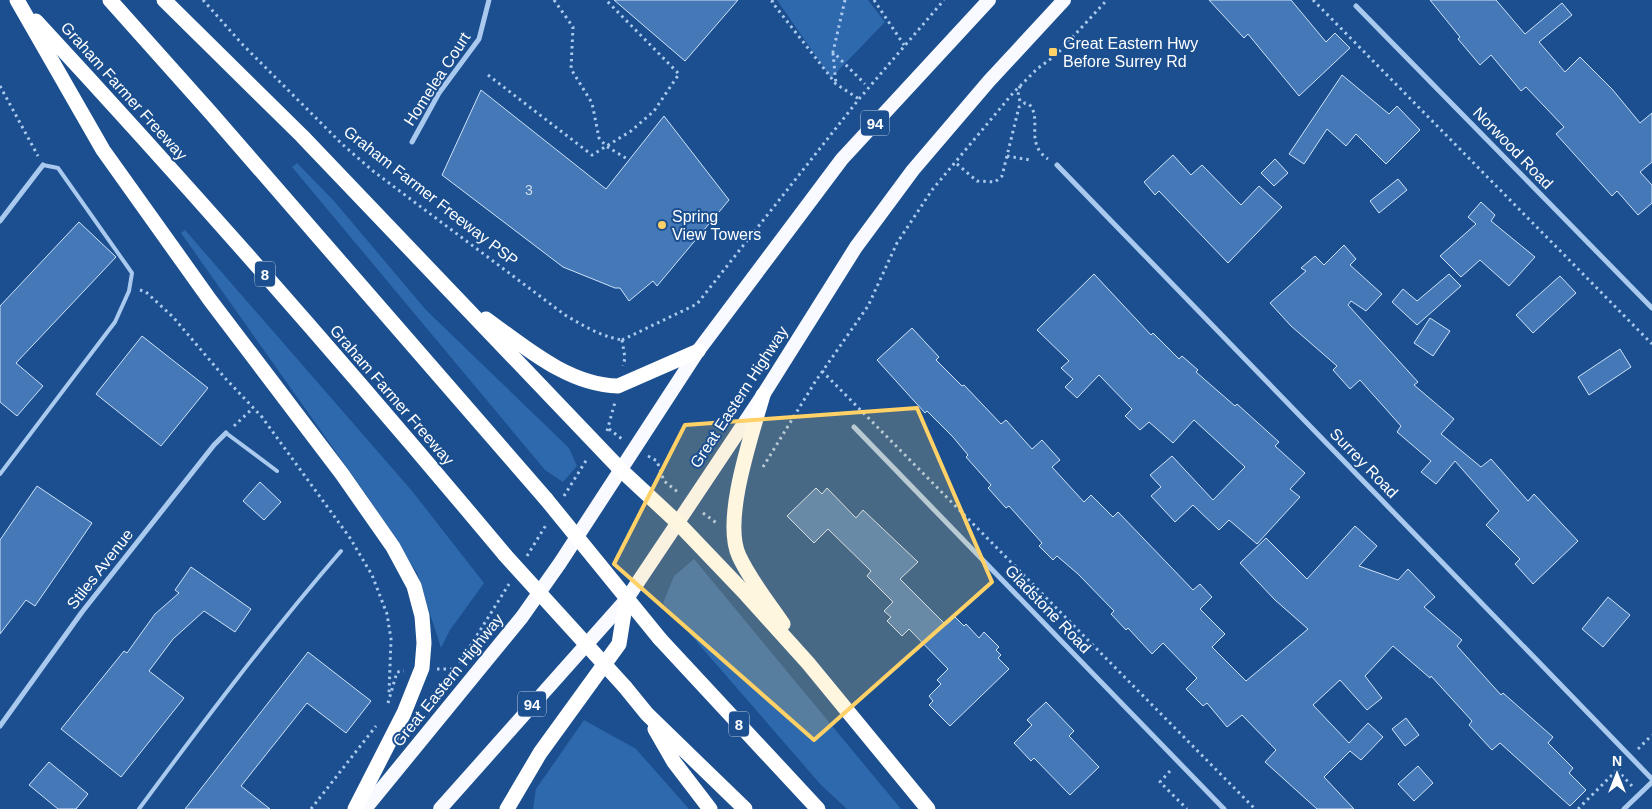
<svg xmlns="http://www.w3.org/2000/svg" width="1652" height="809" viewBox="0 0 1652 809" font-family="Arial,sans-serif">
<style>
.green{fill:#2e69ad}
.building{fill:#4478b7;stroke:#cfe3fa}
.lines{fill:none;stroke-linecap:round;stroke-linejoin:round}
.path{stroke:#a9c9ee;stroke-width:3;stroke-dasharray:2.5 4;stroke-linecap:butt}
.service{stroke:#a9c9ee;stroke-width:4}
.minor{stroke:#a9c9ee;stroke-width:5}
.trunk{stroke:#f8faff;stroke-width:14}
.motorway{stroke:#fff;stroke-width:15}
.motorway-bridge{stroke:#fff;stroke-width:15}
.marked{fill:#ffd166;fill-opacity:0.2;stroke:#ffd166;stroke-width:4;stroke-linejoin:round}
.poi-dot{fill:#ffd166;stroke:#1b4f8f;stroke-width:2}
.labels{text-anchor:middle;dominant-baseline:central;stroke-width:4;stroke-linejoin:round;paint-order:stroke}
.number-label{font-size:14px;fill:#d0dded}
.shield{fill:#1b4f8f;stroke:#bbcadd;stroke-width:1}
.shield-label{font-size:15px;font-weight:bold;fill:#fff}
.poi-label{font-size:16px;fill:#fff;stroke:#1b4f8f;text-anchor:start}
.street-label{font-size:16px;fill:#fff;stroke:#1b4f8f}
</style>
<rect width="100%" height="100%" fill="#1b4f8f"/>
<g class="green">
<polygon points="777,0 868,0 885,22 831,78"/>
<polygon points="297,163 334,201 426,310 569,448 577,466 563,482 545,470 292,167"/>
<polygon points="185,230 412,491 484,583 450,630 441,648 417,573 365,493 181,233"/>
<polygon points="694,559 901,809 847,809 821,785 663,603 674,576"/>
<polygon points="584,720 636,749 689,809 533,809 536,789"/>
</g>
<g class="building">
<polygon points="614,0 738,0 685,61"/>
<polygon points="1209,0 1291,0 1326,42 1335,33 1350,48 1299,96 1248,34 1244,38"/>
<polygon points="1430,0 1496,0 1525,34 1562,3 1572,15 1539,42 1565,72 1580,57 1612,89 1640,123 1652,113 1652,162 1640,172 1652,185 1652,203 1638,215 1617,191 1612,196 1556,134 1564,127 1526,87 1521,91 1491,55 1480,65 1458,39 1460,37"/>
<polygon points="1342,75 1389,114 1397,106 1420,130 1386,164 1356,134 1346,146 1327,129 1304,164 1289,154"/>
<polygon points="481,90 606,189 664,116 729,200 657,286 653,281 629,301 620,288 615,288 563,267 442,175"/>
<polygon points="1173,155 1191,175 1202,165 1241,205 1259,186 1282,207 1228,263 1159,191 1155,195 1144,182"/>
<polygon points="1275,159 1288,173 1274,186 1261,173"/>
<polygon points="1398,179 1407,190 1379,213 1370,201"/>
<polygon points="1481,202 1495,215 1491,221 1535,257 1509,286 1480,260 1461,277 1440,256 1476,224 1468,217"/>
<polygon points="79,222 116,257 16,363 43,386 17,416 0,402 0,306"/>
<polygon points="1344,245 1356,259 1350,265 1382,294 1366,311 1351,301 1348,305 1418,382 1414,385 1454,419 1441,434 1481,467 1491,459 1528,501 1534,494 1578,541 1533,584 1515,564 1520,559 1486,525 1499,511 1455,461 1436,484 1421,472 1431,461 1397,432 1401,426 1360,380 1350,389 1333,370 1337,366 1291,326 1270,303 1306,271 1301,268 1315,256 1324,265"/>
<polygon points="1094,274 1151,335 1153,333 1179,359 1182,356 1198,370 1196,372 1235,406 1237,404 1268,432 1279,442 1275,446 1305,473 1290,489 1300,497 1257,544 1229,520 1219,530 1193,505 1175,522 1151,496 1161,487 1150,475 1172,456 1213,500 1245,467 1194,420 1173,443 1149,422 1140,430 1125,416 1132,409 1099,375 1077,398 1065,387 1073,379 1061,368 1069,361 1037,330"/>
<polygon points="1449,274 1461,286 1417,325 1392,302 1403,289 1417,301"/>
<polygon points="1560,276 1576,293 1533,333 1516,315"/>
<polygon points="1430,318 1450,331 1433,356 1414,343"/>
<polygon points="912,328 939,357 936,360 962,386 964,385 1001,424 1006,420 1032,449 1042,440 1060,460 1052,467 1084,502 1091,495 1113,517 1118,512 1193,590 1200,584 1212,597 1200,609 1225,634 1212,647 1246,681 1308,629 1275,600 1240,563 1266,538 1307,579 1355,526 1377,546 1359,566 1398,580 1408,569 1435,597 1424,607 1462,640 1457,646 1501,695 1503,693 1553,737 1548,743 1573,768 1569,773 1586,790 1570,806 1500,743 1492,750 1469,725 1472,721 1431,676 1430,678 1393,646 1365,676 1382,698 1367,710 1340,680 1313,705 1349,743 1368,723 1383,737 1361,760 1350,751 1324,777 1354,809 1317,809 1265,762 1276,750 1242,715 1227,727 1207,703 1203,706 1186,689 1197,678 1163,643 1152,654 1128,628 1126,630 1111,614 1114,611 1078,574 1057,556 1053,560 1039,546 1042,543 1009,506 1006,508 988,488 991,485 966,457 968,455 953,437 927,411 925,413 877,360"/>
<polygon points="142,336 208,388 161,446 96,394"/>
<polygon points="1620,349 1631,367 1589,395 1578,377"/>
<polygon points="260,482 281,502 264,520 243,501"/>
<polygon points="37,486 92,523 35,606 26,600 0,634 0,540"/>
<polygon points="816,488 822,494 827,488 856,518 863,510 918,562 900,579 946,625 955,617 964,626 966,624 979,638 984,632 999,647 996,650 1001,655 998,658 1009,669 950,726 929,705 933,701 929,696 941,684 937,680 948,669 909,629 902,636 887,621 891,617 884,611 893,602 867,576 871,571 828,529 814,543 787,516"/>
<polygon points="191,567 251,609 235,632 204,611 173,639 149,671 184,698 121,777 61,729 124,651 127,653 155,614 179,593 175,590"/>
<polygon points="1608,597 1630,615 1603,647 1582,629"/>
<polygon points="308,652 371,701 346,733 307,703 241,786 270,809 185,809"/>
<polygon points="1046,702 1074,731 1069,736 1099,767 1070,795 1034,758 1031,761 1014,743 1032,725 1027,720"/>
<polygon points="1406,718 1419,735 1405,746 1392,729"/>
<polygon points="49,762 88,794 76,809 58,809 29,785"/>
<polygon points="1418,766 1433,783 1414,801 1398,784"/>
</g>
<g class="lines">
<g class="path">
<path d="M203,0L243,45L342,144L373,171L565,315C584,326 600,336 622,340"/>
<polyline points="554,0 573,27 571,69 592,103 599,138 606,146 629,160"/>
<polyline points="773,0 772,2 836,84 859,99"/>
<polyline points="845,0 833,52 865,84"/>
<polyline points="874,0 904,45"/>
<polyline points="1313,0 1652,344"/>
<polyline points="833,53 836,84"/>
<polyline points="488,75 592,155 631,131 654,111 679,74 606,0"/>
<polyline points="0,86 38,156"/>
<polyline points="1020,86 1018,95 1021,104"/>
<polyline points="1007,156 1030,160"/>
<path d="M957,164L977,181L995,182L1002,176L1019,107L1025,103L1029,104C1043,119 1024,143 1048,159"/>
<polyline points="140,290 146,292 173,317 225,378 262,417 350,538 372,575 387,614 391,639 389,694"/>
<polyline points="622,340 625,358 623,366"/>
<polyline points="622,340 697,304 859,99 944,0"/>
<polyline points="822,371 1255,809"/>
<polyline points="234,426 253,408"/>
<polyline points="609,429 622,439"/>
<polyline points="607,431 615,402"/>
<polyline points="648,456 657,461 664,481 679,493"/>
<polyline points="763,467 815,382 868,306 897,243 932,190 1013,93 1037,69 1056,55 1107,0"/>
<polyline points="564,496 587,459"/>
<polyline points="703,513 718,524"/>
<polyline points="527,556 546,525"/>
<polyline points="437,669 456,669 509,584"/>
<polyline points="388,703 397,672 404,671"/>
<polyline points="1638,749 1652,735"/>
<polyline points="1617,770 1632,786"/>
<polyline points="1170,771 1160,782 1187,809"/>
<polyline points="311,809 376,726"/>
<polyline points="1578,809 1623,764"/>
</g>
<g class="service">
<polyline points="226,433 277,471"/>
<polyline points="0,474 115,322 129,291 132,273 58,168 43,165"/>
<path d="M139,809C204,721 270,633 341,551"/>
</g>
<g class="minor">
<polyline points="1356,6 1652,308"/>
<polyline points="412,142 439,93 479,39 489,0"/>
<polyline points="1057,165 1652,779"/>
<polyline points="0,221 43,165"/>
<polyline points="854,427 1224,809"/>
<polyline points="0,726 82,612 214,445 226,433"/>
<polyline points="1624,809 1652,782"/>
</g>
<g class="trunk">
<polyline points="365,809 522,617 560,563 698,351 842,159 989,0"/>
<polyline points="440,809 626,600 763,395 856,247 913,170 989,81 1064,0"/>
</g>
<g class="motorway">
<polyline points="17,0 103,150 210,300 342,474 393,547 414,586 422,616 424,643 422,668 404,713 355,809"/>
<polyline points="110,0 210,112 546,499"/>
<polyline points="164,0 302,136 621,470 678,523 743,591 808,663 928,809"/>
<path d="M36,21C197,195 353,373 505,555"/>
<path d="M486,319C525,347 568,385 618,386L698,351"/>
<path d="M763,395C752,434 722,520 739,556C750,580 768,602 783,624"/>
<polyline points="660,639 818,809"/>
<polyline points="625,687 647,714 745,809"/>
<polyline points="655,729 674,762 710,809"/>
<polyline points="507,809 540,753 619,644 626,600"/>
</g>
<g class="motorway-bridge">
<polyline points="546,499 660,639"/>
<polyline points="505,555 625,687"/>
</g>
</g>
<path class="marked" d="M917,408L992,582L814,740L614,564L685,425Z"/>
<g class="poi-dot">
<rect x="1048" y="47" width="10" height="10" rx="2.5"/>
<circle cx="662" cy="225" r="5"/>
</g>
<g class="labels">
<g class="number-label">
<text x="529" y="190">3</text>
</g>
<g class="shield">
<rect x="861" y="110.5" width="28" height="25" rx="4"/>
<rect x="255" y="261.5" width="20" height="25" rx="4"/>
<rect x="518" y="691.5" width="28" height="25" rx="4"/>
<rect x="729" y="711.5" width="20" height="25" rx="4"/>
</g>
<g class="shield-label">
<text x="875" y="123">94</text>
<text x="265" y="274">8</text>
<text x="532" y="704">94</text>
<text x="739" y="724">8</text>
</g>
<g class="poi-label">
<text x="1063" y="43">Great Eastern Hwy<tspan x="1063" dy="18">Before Surrey Rd</tspan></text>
<text x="672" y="216">Spring<tspan x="672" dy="18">View Towers</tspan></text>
</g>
<g class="street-label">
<text transform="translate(437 79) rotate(-57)">Homelea Court</text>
<text transform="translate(124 91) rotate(48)">Graham Farmer Freeway</text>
<text transform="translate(1513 148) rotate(46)">Norwood Road</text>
<text transform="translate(431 196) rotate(38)">Graham Farmer Freeway PSP</text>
<text transform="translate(392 395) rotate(49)">Graham Farmer Freeway</text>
<text transform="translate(739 397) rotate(-57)">Great Eastern Highway</text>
<text transform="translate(1364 463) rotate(46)">Surrey Road</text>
<text transform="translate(100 569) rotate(-52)">Stiles Avenue</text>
<text transform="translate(1048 609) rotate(46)">Gladstone Road</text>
<text transform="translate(448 680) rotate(-51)">Great Eastern Highway</text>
</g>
</g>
<g transform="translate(1617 774)" stroke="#1b4f8f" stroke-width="4" paint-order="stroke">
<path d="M0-4L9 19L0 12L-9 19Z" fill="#ffffff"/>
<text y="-8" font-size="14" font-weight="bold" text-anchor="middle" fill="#ffffff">N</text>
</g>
</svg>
